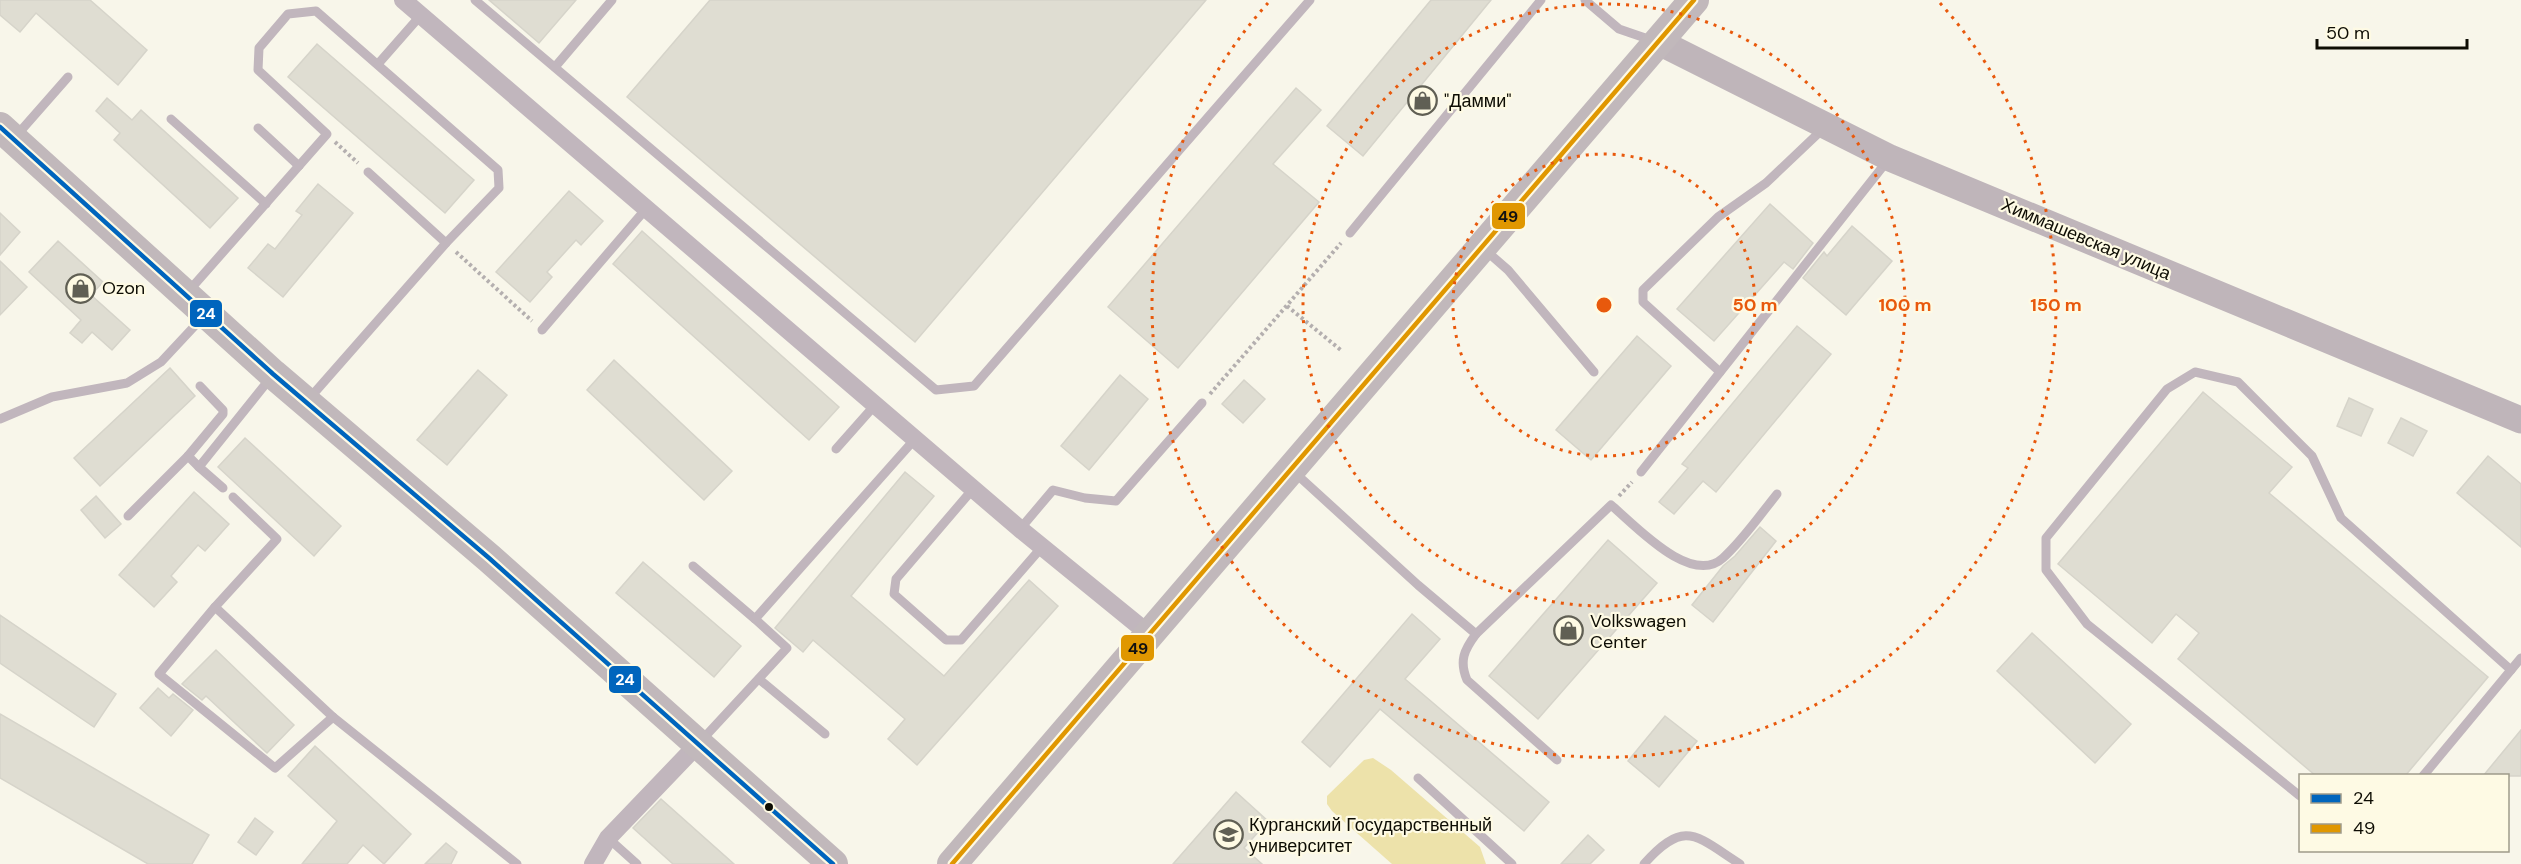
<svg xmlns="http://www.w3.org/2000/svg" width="2521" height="864" viewBox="0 0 2521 864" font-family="'DM Sans',sans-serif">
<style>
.green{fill:#ede2aa}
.building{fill:#dfddd2;stroke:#d6d4ca;stroke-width:1.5}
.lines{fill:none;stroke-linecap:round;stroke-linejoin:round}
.path{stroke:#b4afaf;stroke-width:4;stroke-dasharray:3 3;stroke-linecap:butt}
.lane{stroke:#c1b6bd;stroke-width:9}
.street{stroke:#c1b6bd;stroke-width:18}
.secondary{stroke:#bfb5ba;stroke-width:27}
.primary{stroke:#c1b8bb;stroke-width:30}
.bus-1-casing{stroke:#fefae4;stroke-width:9}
.bus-2-casing{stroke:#fefae4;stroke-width:9}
.bus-1{stroke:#0065bd;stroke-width:4.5}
.bus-2{stroke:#e09700;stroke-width:4.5}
.ring{fill:none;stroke:#e8590c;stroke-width:3;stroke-dasharray:3 6}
.bus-dot{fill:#0e0d04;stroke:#fefae4;stroke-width:2}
.labels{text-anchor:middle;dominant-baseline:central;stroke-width:4.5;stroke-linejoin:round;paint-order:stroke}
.poi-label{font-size:18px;fill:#0e0d04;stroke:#fefae4;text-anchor:start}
.street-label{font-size:18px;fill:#0e0d04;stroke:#fefae4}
.centre{fill:#e8590c;stroke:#fefae4;stroke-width:3}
.ring-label{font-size:18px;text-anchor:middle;font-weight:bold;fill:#e8590c;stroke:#fefae4;stroke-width:4.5;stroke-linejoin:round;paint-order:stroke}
.line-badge{stroke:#fefae4;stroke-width:2}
.badge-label{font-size:16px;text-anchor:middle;font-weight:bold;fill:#fff}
.pale-badge-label{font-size:16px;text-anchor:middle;font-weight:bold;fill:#111}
</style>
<rect width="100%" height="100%" fill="#f8f6ea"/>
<polygon class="green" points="1373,758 1391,770 1480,847 1486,864 1392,864 1332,811 1327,804 1327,796 1364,760"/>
<g class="building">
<polygon points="0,0 90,0 147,50 118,85 36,13 20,32 0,15"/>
<polygon points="489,0 576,0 539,43"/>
<polygon points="710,0 1206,0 915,342 627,97"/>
<polygon points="1431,0 1491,0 1363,156 1327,126"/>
<polygon points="317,44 474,180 445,213 288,77"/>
<polygon points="1296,88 1321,110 1273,164 1319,202 1178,368 1108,307"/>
<polygon points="107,98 132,120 141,110 238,198 210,228 114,140 120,133 96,111"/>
<polygon points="318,184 353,213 283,297 248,268 268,244 275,249 302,215 296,211"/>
<polygon points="569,191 603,221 581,245 576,240 547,272 552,277 530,302 496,272"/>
<polygon points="1770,204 1813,243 1793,269 1784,262 1714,341 1677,309"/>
<polygon points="0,213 20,232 0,255"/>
<polygon points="1852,226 1892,261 1846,315 1803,278 1824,252 1827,256"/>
<polygon points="642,231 839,407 809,440 613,264"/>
<polygon points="58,241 103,282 91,295 130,330 112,350 92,332 82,343 70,333 81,320 29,272"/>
<polygon points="0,261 27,287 0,315"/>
<polygon points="1797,326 1831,354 1716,492 1703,481 1674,514 1659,502 1688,468 1682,464"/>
<polygon points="1637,336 1671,366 1591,460 1556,430"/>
<polygon points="614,360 732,471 704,500 587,390"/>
<polygon points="170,368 195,396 100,486 74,458"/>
<polygon points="478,370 507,395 447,465 417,440"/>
<polygon points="1120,375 1148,399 1089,470 1061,446"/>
<polygon points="1244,380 1265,399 1243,423 1222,404"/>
<polygon points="2203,392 2292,467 2269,493 2488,677 2405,776 2316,776 2178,659 2199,633 2176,614 2152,643 2058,564"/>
<polygon points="2349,398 2373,409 2361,436 2337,426"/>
<polygon points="2401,418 2427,431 2413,456 2388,443"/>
<polygon points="245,438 341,526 314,556 218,467"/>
<polygon points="2488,456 2521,484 2521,547 2457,493"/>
<polygon points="905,472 934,496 851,596 944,676 1029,580 1058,606 917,765 888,739 905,719 813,640 803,652 775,628"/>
<polygon points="194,492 229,524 205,551 198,545 171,576 177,582 154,607 119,575"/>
<polygon points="96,496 121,524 105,538 81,510"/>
<polygon points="1760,527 1776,541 1713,622 1692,605 1723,566 1735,556"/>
<polygon points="1608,540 1657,583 1538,719 1489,676"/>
<polygon points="643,562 741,646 714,677 616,593"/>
<polygon points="1412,614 1440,639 1405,679 1549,802 1524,831 1380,709 1330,767 1302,742"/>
<polygon points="0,615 116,694 94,727 0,663"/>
<polygon points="2032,633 2131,724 2095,763 1997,671"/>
<polygon points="216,650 294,725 267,753 206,696 202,700 182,684"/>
<polygon points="158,688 169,698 173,694 193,710 171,736 140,708"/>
<polygon points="0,714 209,835 192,864 148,864 0,778"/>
<polygon points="1665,716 1697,741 1659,787 1628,761"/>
<polygon points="2521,730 2521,776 2483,776"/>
<polygon points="315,746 411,834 384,864 363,845 347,864 302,864 337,821 288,776"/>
<polygon points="1236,792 1268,821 1244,848 1262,864 1173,864"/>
<polygon points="661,799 734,864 673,864 633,828"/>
<polygon points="255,818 273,832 256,855 238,842"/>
<polygon points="1588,835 1604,850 1590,864 1561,864"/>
<polygon points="446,843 457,852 451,864 425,864"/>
</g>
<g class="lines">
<g class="path">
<polyline points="335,142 358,163"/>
<polyline points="456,252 532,321"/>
<polyline points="1287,306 1342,351"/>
<polyline points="1210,394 1341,243"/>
<polyline points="1619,496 1632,482"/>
</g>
<g class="lane">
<polyline points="475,0 936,390 974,386 1310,0"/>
<polyline points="1585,0 1619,29 1654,41"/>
<polyline points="378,64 421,15"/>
<polyline points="555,67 612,0"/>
<polyline points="171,119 266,204"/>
<polyline points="258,128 299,166"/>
<polyline points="17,135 68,77"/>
<polyline points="368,172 446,243"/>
<polyline points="1350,233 1541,0"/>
<polyline points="1484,249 1508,270 1594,372"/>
<polyline points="187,293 327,134 258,70 259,48 288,14 316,11 498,170 499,188 446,243 308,400"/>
<polyline points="542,330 645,210"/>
<polyline points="1720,372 1643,302 1643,290 1718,217 1766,183 1825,127"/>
<polyline points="0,419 52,397 127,383 161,362 203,317"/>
<polyline points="836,449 875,405"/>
<polyline points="188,456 223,414 223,410 200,386"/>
<polyline points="1293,471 1418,585 1476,634"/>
<polyline points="1641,472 1888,160"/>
<polyline points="223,488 199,467 272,376"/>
<polyline points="973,489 896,579 894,594 946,640 961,640 1042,547"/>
<polyline points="233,497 277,539 215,607 333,717 517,864"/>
<polyline points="128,516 188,456 199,467"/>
<polyline points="1020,529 1053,490 1085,498 1116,501 1202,403"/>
<polyline points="693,566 755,619 915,439"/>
<polyline points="215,607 159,674 275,768 333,717"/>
<polyline points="759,679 825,734"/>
<polyline points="700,742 787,648 755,619"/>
<path d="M1557,760L1467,680C1459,661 1464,650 1476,634L1611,505C1635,525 1691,587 1723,558C1743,540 1760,515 1777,494"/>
<polyline points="2423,776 2521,658"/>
<polyline points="1418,778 1512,864"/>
<polyline points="2300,796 2087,624 2046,570 2046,538 2167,389 2195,372 2238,382 2312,456 2341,518 2511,670"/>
<polyline points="608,838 637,864"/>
<path d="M1644,864C1685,818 1696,836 1740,864"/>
</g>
<g class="street">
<polyline points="403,0 1020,529 1149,634"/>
<polyline points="593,864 608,838 699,743"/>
</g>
<polyline class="secondary" points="1659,42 1890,158 2521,420"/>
<g class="primary">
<polyline points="0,127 273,374 489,558 833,864"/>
<polyline points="952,864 1694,0"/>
</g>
<defs>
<polyline id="bus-1" points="0,127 273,374 489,558 833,864"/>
<polyline id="bus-2" points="952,864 1694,0"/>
</defs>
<use href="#bus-1" class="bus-1-casing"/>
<use href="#bus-2" class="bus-2-casing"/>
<use href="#bus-1" class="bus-1"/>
<use href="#bus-2" class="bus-2"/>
</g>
<g class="ring">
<circle cx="1604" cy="305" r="151"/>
<circle cx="1604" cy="305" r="301"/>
<path d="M1940 3A452 452 0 1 1 1268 3"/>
</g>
<defs>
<symbol id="shop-ring" viewBox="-11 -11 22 22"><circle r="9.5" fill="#fefae4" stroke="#605f54" stroke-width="1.5"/><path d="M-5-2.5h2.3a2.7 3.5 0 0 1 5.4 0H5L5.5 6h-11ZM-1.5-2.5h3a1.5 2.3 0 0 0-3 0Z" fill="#605f54"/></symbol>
<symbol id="university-ring" viewBox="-11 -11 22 22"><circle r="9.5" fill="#fefae4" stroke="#605f54" stroke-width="1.5"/><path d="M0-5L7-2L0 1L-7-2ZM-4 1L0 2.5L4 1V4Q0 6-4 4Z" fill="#605f54"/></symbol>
</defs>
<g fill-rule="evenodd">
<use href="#shop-ring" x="1406" y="84" width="33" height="33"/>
<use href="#shop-ring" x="64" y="272" width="33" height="33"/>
<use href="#shop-ring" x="1552" y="614" width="33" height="33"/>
<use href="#university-ring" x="1212" y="818" width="33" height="33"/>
</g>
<circle class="bus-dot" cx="769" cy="807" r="5"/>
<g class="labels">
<g class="poi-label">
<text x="1444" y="101">"Дамми"</text>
<text x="102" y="288">Ozon</text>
<text x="1590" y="621">Volkswagen<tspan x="1590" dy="21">Center</tspan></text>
<text x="1249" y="825">Курганский Государственный<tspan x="1249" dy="21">университет</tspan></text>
</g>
<g class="street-label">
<text transform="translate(2086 239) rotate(23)">Химмашевская улица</text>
</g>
</g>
<circle cx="1604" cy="305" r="9" class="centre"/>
<g class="ring-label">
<text x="1755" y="311">50 m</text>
<text x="1905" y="311">100 m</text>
<text x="2056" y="311">150 m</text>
</g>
<g class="line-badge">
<rect x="1491" y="202" width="35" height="28" rx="6" fill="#e09700"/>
<rect x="189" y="299" width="34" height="29" rx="6" fill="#0065bd"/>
<rect x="1120" y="634" width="35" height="28" rx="6" fill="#e09700"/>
<rect x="608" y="665" width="34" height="29" rx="6" fill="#0065bd"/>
</g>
<g class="badge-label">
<text x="206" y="319">24</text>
<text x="625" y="685">24</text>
</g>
<g class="pale-badge-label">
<text x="1508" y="222">49</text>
<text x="1138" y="654">49</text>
</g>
<rect x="2299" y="774" width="210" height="78" fill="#fefae4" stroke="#9e9b8a" stroke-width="1.5"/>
<rect x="2311" y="794" width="30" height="9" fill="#0065bd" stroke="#9e9b8a" stroke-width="1.5"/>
<text x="2353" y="804" font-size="18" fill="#0e0d04">24</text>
<rect x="2311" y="824" width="30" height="9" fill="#e09700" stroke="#9e9b8a" stroke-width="1.5"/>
<text x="2353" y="834" font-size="18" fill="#0e0d04">49</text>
<path d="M2317 39v9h150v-9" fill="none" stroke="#0e0d04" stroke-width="3"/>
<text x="2326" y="39" font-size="18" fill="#0e0d04" stroke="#fefae4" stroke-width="4.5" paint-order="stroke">50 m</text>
</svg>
